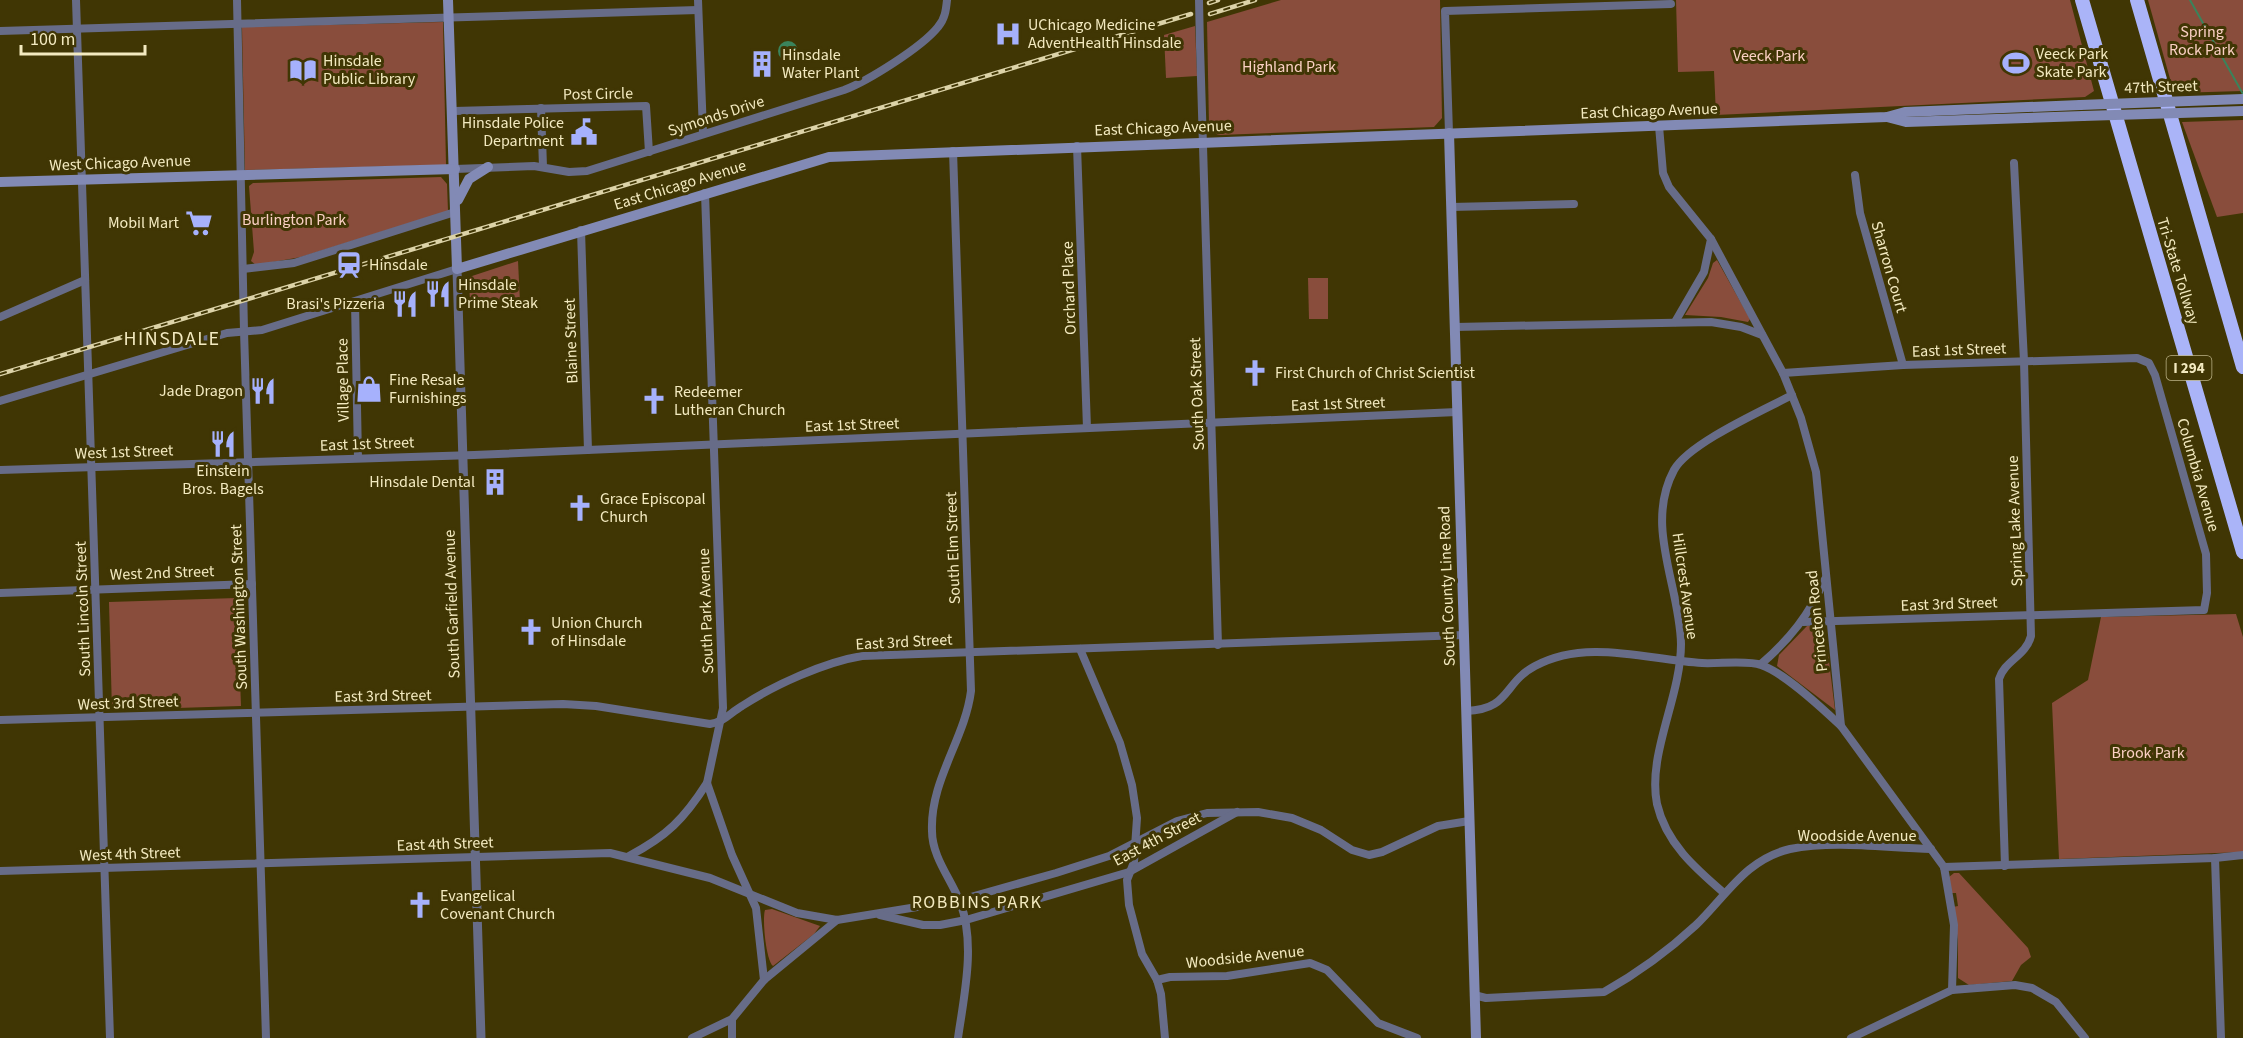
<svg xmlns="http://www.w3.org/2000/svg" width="2243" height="1038" viewBox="0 0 2243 1038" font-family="'Source Sans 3',sans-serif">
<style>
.green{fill:#894d3c}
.water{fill:#3a835b}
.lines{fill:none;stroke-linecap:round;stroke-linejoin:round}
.stream{stroke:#3a835b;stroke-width:2}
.minor{stroke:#676c88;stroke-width:8}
.tertiary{stroke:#676c88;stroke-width:9}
.secondary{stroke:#828ab5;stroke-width:10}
.motorway{stroke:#aab4f8;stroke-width:14}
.rail-casing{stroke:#dcd3a8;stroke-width:4.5}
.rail{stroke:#403604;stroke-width:2;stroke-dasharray:7;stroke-linecap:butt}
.minor-bridge{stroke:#676c88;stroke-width:8}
.secondary-bridge{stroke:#828ab5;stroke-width:10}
.labels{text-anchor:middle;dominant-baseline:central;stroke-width:6;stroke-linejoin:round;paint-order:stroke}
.shield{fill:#403604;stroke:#bdb488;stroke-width:1.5}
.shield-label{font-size:15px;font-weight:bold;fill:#f3eac0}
.poi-label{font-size:16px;fill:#f3eac0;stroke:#403604;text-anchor:start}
.park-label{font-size:16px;fill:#fbd0c4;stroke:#403604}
.street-label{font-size:16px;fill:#f3eac0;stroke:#403604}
.neighbourhood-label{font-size:18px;letter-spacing:1.5px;fill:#f3eac0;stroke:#403604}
.quarter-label{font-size:20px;letter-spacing:1.5px;fill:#f3eac0;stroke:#403604}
</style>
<rect width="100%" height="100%" fill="#403604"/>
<g class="green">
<polygon points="1281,0 1440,0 1442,118 1434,127 1219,135 1211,132 1209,125 1207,22"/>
<polygon points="1676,0 2070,0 2094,91 2085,97 1716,115 1714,71 1678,72"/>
<polygon points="2148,0 2243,0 2243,91 2174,93"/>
<polygon points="443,22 446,165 245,170 242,27"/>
<polygon points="1195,26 1197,76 1166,78 1164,35"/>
<polygon points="2243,120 2243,213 2217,217 2182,122"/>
<polygon points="441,177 447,184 448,211 301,257 256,265 251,261 254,252 249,186 253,183"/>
<polygon points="1717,260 1750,319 1748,322 1721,317 1685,315 1708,278 1713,263"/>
<polygon points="518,261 520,302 470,303 469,277"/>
<polygon points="1308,278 1328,278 1328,319 1309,319"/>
<polygon points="237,598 241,706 112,710 109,602"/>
<polygon points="2236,614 2243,637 2243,852 2059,859 2052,703 2088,680 2101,617"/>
<polygon points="1807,626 1821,626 1825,629 1835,710 1777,666 1779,655"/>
<polygon points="1954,873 1959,873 2028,948 2031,957 2021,965 2012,981 1969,985 1958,978 1958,940 1953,907 1958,906 1956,893 1951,893 1949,877"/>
<path d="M772,909L820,926L814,934L773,966C766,961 762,919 765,910Z"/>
</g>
<circle class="water" cx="788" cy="51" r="10"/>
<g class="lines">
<polyline class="stream" points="2190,0 2243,94"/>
<g class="minor">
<polyline points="76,0 110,1038"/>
<polyline points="237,0 244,331 266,1038"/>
<polyline points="698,0 703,132"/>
<polyline points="0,31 698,10"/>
<polyline points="1200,46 1218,645"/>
<polyline points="541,108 543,167"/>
<polyline points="454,111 646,106 649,152"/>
<polyline points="1659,126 1663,173 1669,187 1711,239 1704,272 1675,322"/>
<polyline points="1449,133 1445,11 1671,4"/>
<polyline points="1077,146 1087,428"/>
<path d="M953,151L971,691C965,739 930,780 932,831C932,857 951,879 960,902C976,943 964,996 958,1038"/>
<path d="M455,169L534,166L569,172L587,171L844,90C868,81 922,47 938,27C945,19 946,10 947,0"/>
<polyline points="1855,175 1860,213 1903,365"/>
<polyline points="705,193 723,708 707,783 732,855 756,908 764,980"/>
<polyline points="1451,207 1574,204"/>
<polyline points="581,230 588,450"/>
<polyline points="1711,239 1783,373 1801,418 1816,472 1841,726 1944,867 1954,925 1952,990"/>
<polyline points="243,269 294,263 455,212"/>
<polyline points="355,302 358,458"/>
<polyline points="0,317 85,280"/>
<polyline points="1455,327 1711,322 1741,327 1762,335"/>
<polyline points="1783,373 1903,365 2137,358 2149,363 2155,375 2206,554 2207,593 2204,610 1803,622"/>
<polyline points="0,401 227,333 262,330 457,269"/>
<polyline points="0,470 474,455 1457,412"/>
<polyline points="0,593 252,584"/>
<polyline points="1080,649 1120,743 1132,785 1137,818 1134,862 1127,880 1129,905 1142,954 1157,980 1161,994 1165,1038"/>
<path d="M1761,664C1790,639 1809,615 1825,579"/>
<path d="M1466,711C1510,710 1503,683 1535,666C1587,638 1648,660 1702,663C1717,664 1749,660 1761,665C1785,673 1823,709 1841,726"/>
<path d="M0,720L563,704L596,706L710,724C724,722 730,713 742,706C774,685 825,662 862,656L1464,635"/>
<path d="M629,856C667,836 684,819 707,783"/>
<polyline points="2215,858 2221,1038"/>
<path d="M2005,866L1999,679C2004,661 2026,656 2031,636L2024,361L2014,163"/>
<polyline points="1944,867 2215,858 2243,855"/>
<polyline points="0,871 610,853 710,878 797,913 837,920 960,900 1056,873 1109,856 1177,821 1207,813 1258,812 1292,818 1321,830 1352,850 1369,855 1382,852 1438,826 1469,821"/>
<path d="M1724,893C1695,868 1666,843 1657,804C1647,754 1681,697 1681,644C1680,586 1644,526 1674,470C1689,443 1764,410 1792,395"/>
<polyline points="880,915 923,925 940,925 966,920 1129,872 1237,812"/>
<polyline points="1157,980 1170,977 1227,976 1310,963 1327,970 1378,1023 1417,1038"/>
<path d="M1474,995L1486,998L1604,992C1636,974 1669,950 1696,925C1726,896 1746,859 1790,849C1835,840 1886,848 1931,849"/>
<polyline points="692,1038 732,1019"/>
<polyline points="732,1038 732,1019 764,980 837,920"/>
<polyline points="1851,1038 1952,990 2015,985 2032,988 2056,1002 2085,1038"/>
</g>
<polyline class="tertiary" points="457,269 481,1038"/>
<g class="secondary">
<polyline points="448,0 457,269 829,157 1887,117 1905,112 2080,105"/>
<polyline points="1887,117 1906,122 2083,116"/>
<polyline points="1449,133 1476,1038"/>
<polyline points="0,182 455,169"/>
<polyline points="458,200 469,179 488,167"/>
</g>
<g class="motorway">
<polyline points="2082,0 2243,552"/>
<polyline points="2137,0 2243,367"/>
</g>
<defs>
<g id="rail">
<polyline points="1209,3 1218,0"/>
<polyline points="1210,14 1255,0"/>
<polyline points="0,374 1191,14"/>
</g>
</defs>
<use href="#rail" class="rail-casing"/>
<use href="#rail" class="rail"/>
<polyline class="minor-bridge" points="1199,0 1200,46"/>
<g class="secondary-bridge">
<polyline points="2080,105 2243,99"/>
<polyline points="2083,116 2243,111"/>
</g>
</g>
<defs>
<symbol id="hospital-bare" viewBox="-9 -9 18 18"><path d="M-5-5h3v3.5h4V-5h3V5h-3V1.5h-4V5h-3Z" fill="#a6b1fc" stroke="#403604" stroke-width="2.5" paint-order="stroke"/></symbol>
<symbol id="stadium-bare" viewBox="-9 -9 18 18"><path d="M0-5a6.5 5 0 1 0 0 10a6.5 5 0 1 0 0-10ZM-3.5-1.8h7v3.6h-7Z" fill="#a6b1fc" stroke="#403604" stroke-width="2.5" paint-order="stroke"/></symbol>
<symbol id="building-bare" viewBox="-9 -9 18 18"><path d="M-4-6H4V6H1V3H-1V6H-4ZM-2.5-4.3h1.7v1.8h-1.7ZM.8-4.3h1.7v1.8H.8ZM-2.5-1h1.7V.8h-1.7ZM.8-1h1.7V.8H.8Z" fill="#a6b1fc" stroke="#403604" stroke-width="2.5" paint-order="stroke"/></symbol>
<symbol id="library-bare" viewBox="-9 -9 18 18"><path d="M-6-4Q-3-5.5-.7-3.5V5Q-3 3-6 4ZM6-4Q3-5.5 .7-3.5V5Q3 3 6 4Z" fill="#a6b1fc" stroke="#403604" stroke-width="2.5" paint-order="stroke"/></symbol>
<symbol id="civic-bare" viewBox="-9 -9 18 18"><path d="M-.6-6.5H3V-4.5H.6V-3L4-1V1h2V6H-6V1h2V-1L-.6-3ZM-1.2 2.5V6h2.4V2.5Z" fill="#a6b1fc" stroke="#403604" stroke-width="2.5" paint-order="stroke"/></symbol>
<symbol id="supermarket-bare" viewBox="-9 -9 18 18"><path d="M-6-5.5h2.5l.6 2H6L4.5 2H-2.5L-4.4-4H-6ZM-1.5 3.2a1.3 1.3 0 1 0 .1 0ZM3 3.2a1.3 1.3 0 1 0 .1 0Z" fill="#a6b1fc" stroke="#403604" stroke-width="2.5" paint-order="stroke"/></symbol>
<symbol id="station-bare" viewBox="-9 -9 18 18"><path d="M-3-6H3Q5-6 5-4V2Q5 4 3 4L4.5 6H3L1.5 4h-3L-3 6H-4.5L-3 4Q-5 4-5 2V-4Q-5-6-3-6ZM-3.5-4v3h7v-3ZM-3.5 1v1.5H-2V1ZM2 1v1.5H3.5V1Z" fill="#a6b1fc" stroke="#403604" stroke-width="2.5" paint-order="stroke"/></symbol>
<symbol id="restaurant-bare" viewBox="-9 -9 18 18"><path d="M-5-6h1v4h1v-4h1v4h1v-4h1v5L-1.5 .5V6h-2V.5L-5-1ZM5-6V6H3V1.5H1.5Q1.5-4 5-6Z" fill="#a6b1fc" stroke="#403604" stroke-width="2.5" paint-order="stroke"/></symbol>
<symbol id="church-bare" viewBox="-9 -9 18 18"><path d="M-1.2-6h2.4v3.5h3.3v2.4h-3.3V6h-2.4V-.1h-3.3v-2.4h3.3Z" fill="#a6b1fc" stroke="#403604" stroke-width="2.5" paint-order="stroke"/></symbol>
<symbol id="shop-bare" viewBox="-9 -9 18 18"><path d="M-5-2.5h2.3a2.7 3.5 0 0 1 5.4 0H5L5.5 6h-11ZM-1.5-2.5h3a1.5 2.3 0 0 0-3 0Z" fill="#a6b1fc" stroke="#403604" stroke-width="2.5" paint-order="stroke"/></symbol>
</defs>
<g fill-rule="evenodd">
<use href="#hospital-bare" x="989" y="15" width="38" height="38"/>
<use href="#stadium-bare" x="1997" y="44" width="38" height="38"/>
<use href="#building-bare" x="743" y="45" width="38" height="38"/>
<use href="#library-bare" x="284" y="51" width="38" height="38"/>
<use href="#civic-bare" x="565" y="113" width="38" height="38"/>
<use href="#supermarket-bare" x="180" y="204" width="38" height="38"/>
<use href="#station-bare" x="330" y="246" width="38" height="38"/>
<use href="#restaurant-bare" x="419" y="275" width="38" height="38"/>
<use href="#restaurant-bare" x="386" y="285" width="38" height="38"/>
<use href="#church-bare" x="1236" y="354" width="38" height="38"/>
<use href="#shop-bare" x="350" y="370" width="38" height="38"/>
<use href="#restaurant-bare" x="244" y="372" width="38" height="38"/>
<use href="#church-bare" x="635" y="382" width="38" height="38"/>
<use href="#restaurant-bare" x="204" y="425" width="38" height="38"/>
<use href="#building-bare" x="476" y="463" width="38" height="38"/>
<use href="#church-bare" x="561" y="489" width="38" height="38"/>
<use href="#church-bare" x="512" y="613" width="38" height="38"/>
<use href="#church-bare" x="401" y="886" width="38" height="38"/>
</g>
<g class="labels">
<rect class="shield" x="2166.5" y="356" width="45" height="24" rx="4.5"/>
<g class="shield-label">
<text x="2189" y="368">I 294</text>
</g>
<g class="poi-label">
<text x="1028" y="25">UChicago Medicine<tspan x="1028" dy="18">AdventHealth Hinsdale</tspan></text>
<text x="2036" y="54">Veeck Park<tspan x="2036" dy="18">Skate Park</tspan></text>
<text x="782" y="55">Hinsdale<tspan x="782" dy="18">Water Plant</tspan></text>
<text x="323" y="61">Hinsdale<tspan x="323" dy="18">Public Library</tspan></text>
<text x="564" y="123" text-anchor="end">Hinsdale Police<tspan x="564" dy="18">Department</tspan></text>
<text x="179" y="223" text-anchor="end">Mobil Mart</text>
<text x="369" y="265">Hinsdale</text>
<text x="458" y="285">Hinsdale<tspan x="458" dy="18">Prime Steak</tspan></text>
<text x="385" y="304" text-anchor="end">Brasi's Pizzeria</text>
<text x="1275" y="373">First Church of Christ Scientist</text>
<text x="389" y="380">Fine Resale<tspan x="389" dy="18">Furnishings</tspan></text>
<text x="243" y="391" text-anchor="end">Jade Dragon</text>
<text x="674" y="392">Redeemer<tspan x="674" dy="18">Lutheran Church</tspan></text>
<text x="223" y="471" text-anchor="middle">Einstein<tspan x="223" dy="18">Bros. Bagels</tspan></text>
<text x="475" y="482" text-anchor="end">Hinsdale Dental</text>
<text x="600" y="499">Grace Episcopal<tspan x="600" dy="18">Church</tspan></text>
<text x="551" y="623">Union Church<tspan x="551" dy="18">of Hinsdale</tspan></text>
<text x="440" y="896">Evangelical<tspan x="440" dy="18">Covenant Church</tspan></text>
</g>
<g class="park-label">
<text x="2202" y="32">Spring<tspan x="2202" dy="18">Rock Park</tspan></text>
<text x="1769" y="56">Veeck Park</text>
<text x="1289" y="67">Highland Park</text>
<text x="294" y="220">Burlington Park</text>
<text x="2148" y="753">Brook Park</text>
</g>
<g class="street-label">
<text transform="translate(2161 87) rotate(-2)">47th Street</text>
<text transform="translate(598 94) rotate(-1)">Post Circle</text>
<text transform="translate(1649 111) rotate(-2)">East Chicago Avenue</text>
<text transform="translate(716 116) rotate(-18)">Symonds Drive</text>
<text transform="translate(1163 128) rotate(-2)">East Chicago Avenue</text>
<text transform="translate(120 163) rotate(-2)">West Chicago Avenue</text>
<text transform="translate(680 185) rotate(-17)">East Chicago Avenue</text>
<text transform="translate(1889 267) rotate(74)">Sharron Court</text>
<text transform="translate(2178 271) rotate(73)">Tri-State Tollway</text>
<text transform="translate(1069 288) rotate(-92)">Orchard Place</text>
<text transform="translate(571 341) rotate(-92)">Blaine Street</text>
<text transform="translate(1959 350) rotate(-2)">East 1st Street</text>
<text transform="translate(343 380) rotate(-91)">Village Place</text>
<text transform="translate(1197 394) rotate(-92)">South Oak Street</text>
<text transform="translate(1338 404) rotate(-2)">East 1st Street</text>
<text transform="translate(852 425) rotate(-2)">East 1st Street</text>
<text transform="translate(367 444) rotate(-2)">East 1st Street</text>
<text transform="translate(124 452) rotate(-2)">West 1st Street</text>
<text transform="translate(2198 475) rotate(74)">Columbia Avenue</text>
<text transform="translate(2015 521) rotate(-92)">Spring Lake Avenue</text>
<text transform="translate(953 548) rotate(-92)">South Elm Street</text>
<text transform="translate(162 573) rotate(-2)">West 2nd Street</text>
<text transform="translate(1447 586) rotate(-92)">South County Line Road</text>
<text transform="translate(1685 586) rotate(82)">Hillcrest Avenue</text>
<text transform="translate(452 604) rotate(-92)">South Garfield Avenue</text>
<text transform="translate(1949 604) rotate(-2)">East 3rd Street</text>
<text transform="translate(239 607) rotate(-92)">South Washington Street</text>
<text transform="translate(83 609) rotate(-92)">South Lincoln Street</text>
<text transform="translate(706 611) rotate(-92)">South Park Avenue</text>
<text transform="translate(1817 621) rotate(-96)">Princeton Road</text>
<text transform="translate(904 642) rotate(-3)">East 3rd Street</text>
<text transform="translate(383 696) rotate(-1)">East 3rd Street</text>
<text transform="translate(128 703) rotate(-2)">West 3rd Street</text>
<text x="1857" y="836">Woodside Avenue</text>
<text transform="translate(1157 839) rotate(-28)">East 4th Street</text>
<text transform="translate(445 844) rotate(-2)">East 4th Street</text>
<text transform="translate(130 854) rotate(-2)">West 4th Street</text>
<text transform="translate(1245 957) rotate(-6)">Woodside Avenue</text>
</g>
<g class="neighbourhood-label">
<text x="977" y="902">ROBBINS PARK</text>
</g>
<g class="quarter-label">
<text x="172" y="339">HINSDALE</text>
</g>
</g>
<path d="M21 45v9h124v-9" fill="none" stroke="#f3eac0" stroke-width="3"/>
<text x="30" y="45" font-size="18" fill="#f3eac0" stroke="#403604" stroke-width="4.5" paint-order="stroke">100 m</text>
</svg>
